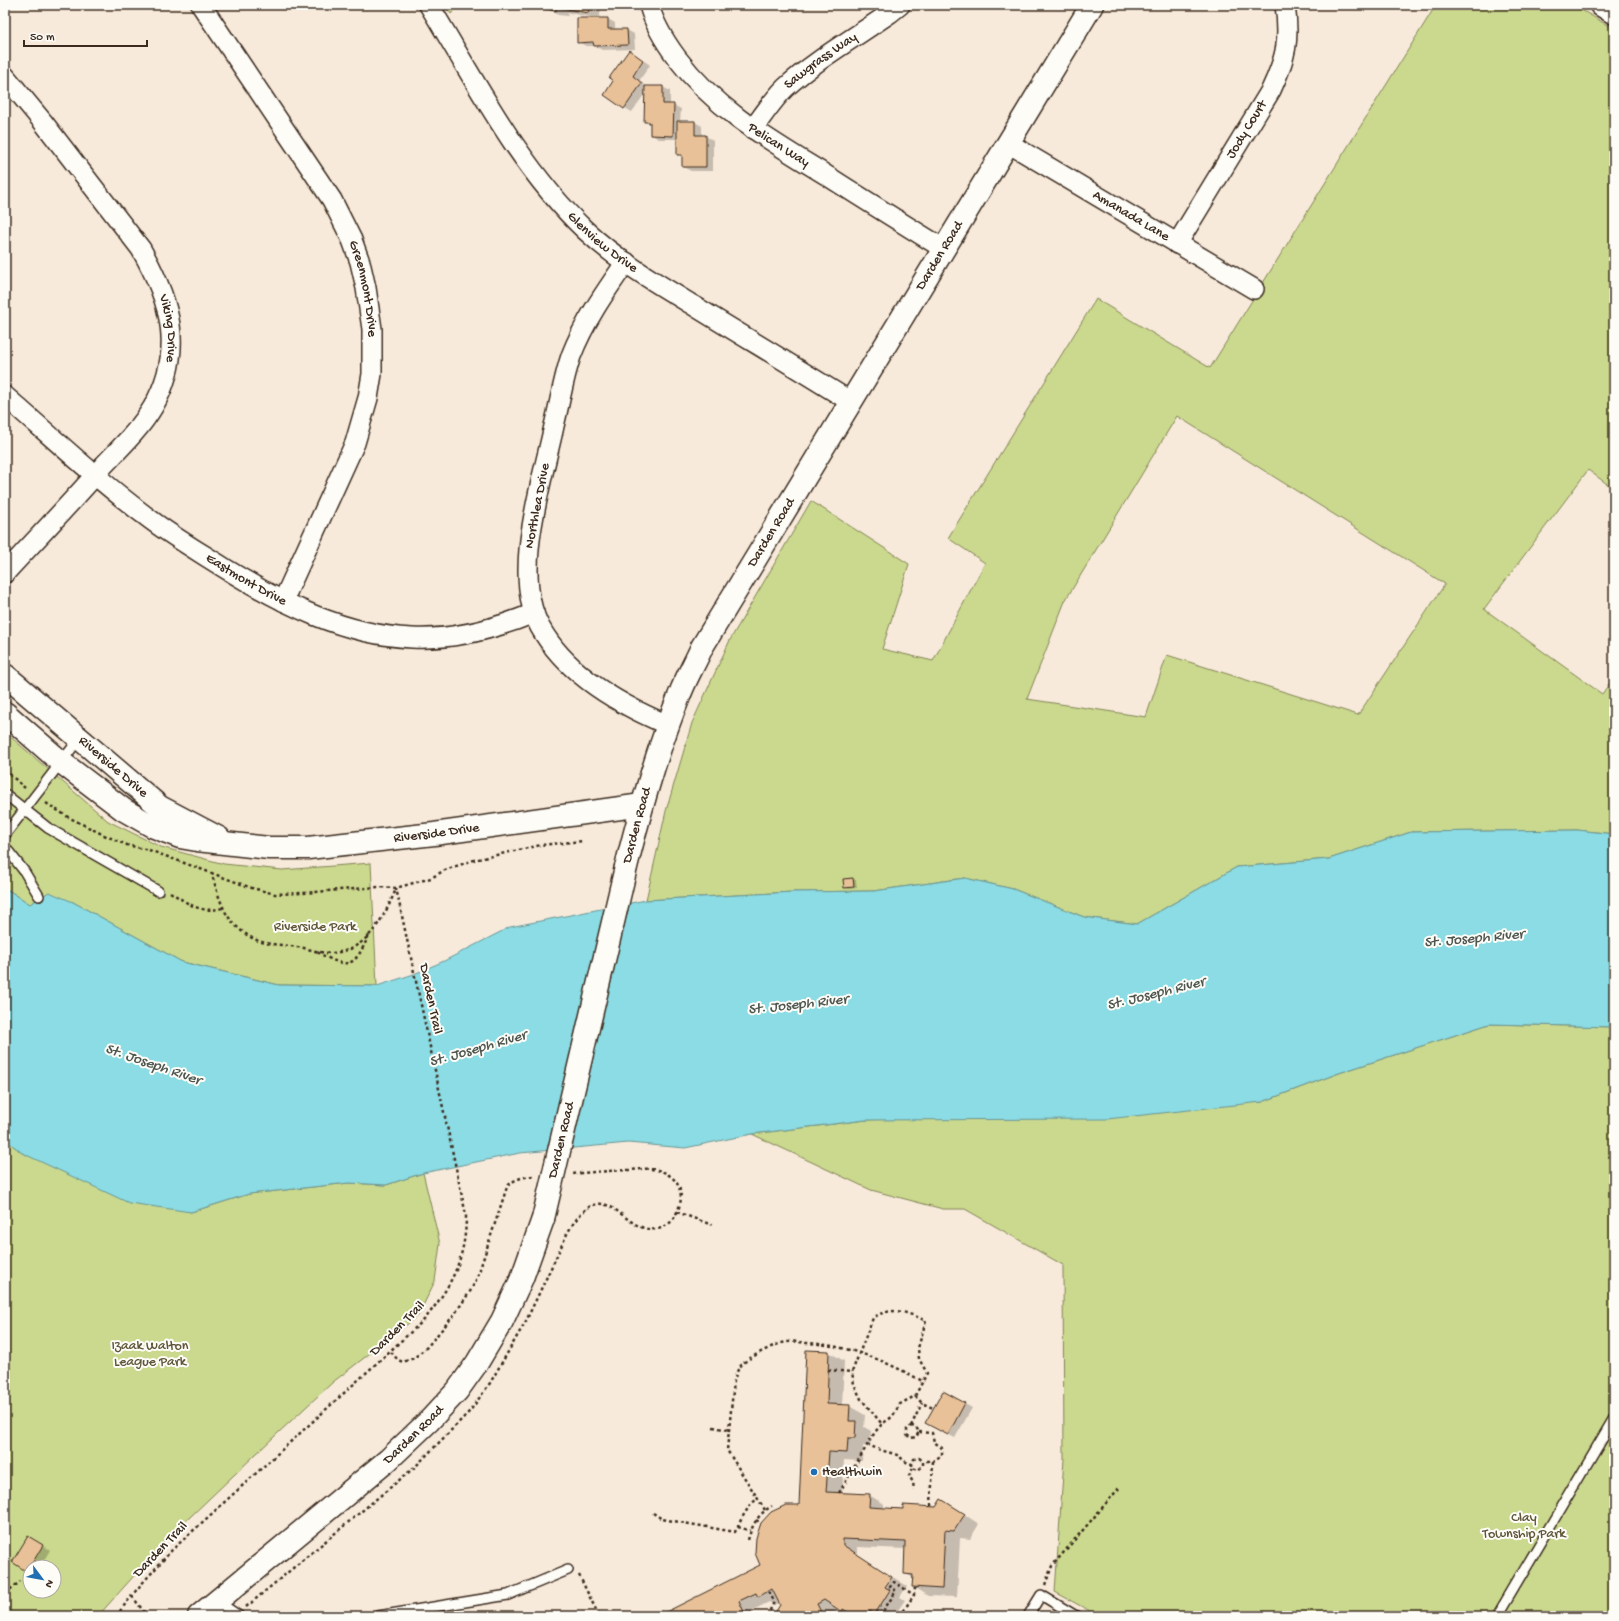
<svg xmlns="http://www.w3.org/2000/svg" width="1619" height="1621" viewBox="0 0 1619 1621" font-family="'Gochi Hand',sans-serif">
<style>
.green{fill:#cad98d;stroke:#828256;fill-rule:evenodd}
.water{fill:#8bdce4;stroke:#6b9595}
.shadow{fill:#0003}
.building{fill:#e8c198;stroke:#3b2a1e}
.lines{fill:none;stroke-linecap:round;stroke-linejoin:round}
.lane-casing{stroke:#3b2a1e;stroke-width:12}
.street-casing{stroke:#3b2a1e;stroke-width:22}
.secondary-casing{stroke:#3b2a1e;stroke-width:25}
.path{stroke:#3b2a1e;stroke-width:2.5;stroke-dasharray:3 3;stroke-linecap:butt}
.lane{stroke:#fdfcf7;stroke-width:9}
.street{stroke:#fdfcf7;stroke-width:19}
.secondary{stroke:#fdfcf7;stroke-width:22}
.secondary-bridge-casing{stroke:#3b2a1e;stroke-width:25;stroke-linecap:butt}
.secondary-bridge{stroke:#fdfcf7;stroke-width:22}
.poi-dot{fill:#1f6fb2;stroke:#fdfcf7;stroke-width:1.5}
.labels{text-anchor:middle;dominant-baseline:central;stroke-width:4;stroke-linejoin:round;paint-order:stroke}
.street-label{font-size:14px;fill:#3b2a1e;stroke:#fdfcf7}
.park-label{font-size:14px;fill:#5f563a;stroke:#fdfcf7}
.poi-label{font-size:14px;fill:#3b2a1e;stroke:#fdfcf7;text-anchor:start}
.water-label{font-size:15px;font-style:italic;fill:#4f5650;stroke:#fdfcf7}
</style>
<rect width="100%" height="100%" fill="#f7eada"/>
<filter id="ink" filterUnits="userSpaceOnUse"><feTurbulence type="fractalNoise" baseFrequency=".025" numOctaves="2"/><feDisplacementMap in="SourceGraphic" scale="8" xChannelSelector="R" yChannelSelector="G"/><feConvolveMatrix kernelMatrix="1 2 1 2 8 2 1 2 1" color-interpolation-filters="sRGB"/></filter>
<g filter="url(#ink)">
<g class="green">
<polygon points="446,5 460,5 451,14"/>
<path d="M1436,5H1573L1614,29V489L1588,470L1484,609L1602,694L1614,677V834L1577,830L1411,832L1329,859L1237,867L1137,924L1084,917L1013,889L965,878L874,891L793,892L646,900L666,811L692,723L730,640L811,501L909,564L882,649L933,661L985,563L948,538L1096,299L1210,368ZM1177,416L1445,584L1358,715L1167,655L1146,717L1027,699L1065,601Z"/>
<polygon points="5,732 108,821 161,847 224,864 282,870 371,863 377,986 279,985 182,962 73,902 30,904 5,888"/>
<polygon points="1489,1024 1614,1027 1614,1616 1099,1616 1055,1592 1064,1459 1063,1265 965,1209 943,1209 871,1190 752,1134 866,1120 1262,1102 1339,1073"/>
<path d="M5,1139L22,1153L191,1212L249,1194L349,1183L386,1185L423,1173L440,1244L435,1281L418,1316L333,1382L278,1433L167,1539L98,1616H5ZM30,1567H54V1591H30Z"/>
</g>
<polygon class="water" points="1577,830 1614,834 1614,1027 1489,1024 1339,1073 1262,1102 1107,1119 866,1120 752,1134 685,1148 628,1143 520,1153 423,1173 386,1185 349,1183 249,1194 191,1212 129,1203 22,1153 5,1139 5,888 30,904 49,892 73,902 182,962 279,985 377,986 414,974 444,961 510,927 646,900 793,892 874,891 965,878 1013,889 1084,917 1137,924 1237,867 1329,859 1411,832"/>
<g class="shadow">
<polygon points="548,5 602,5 599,19 608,19 615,23 615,30 627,30 634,34 635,49 602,50 595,46 586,46 578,42 597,18 568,13 568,16 558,15 547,8"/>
<polygon points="636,55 650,65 639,81 648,87 663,87 670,91 670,105 673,105 681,109 680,122 695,122 702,126 702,136 705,136 713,140 713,171 691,171 683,167 683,157 678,154 678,139 658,139 651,134 651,125 645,121 646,92 632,112 625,108"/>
<polygon points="853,879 856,880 857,888 848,889 845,887"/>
<polygon points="829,1352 844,1361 842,1406 849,1406 865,1415 864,1427 871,1431 870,1447 863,1446 862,1461 844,1460 842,1494 869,1495 884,1504 884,1509 956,1509 979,1524 970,1539 960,1538 957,1597 928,1596 913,1587 913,1578 905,1573 906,1549 858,1547 858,1555 907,1586 900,1597 905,1600 894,1616 851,1616 839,1609 831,1613 833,1616 774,1616 781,1605 779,1602 774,1605 769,1602 753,1610 756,1616 661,1616 761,1565 800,1506"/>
<polygon points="943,1392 972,1408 955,1438 927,1423"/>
<polygon points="28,1537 50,1550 40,1567 30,1567 30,1572 13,1562"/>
</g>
<g class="building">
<polygon points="547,5 590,5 588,13 557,7 556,11 546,9"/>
<polygon points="577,18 608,18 608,29 627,29 628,45 594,46 593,42 577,43"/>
<polygon points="629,50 643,60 633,76 642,83 624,109 604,95 613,81 609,78"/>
<polygon points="645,86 663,86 663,104 674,104 673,136 650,135 650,122 644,122"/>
<polygon points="677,121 695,121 695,135 706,135 706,167 682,167 682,155 677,155"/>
<polygon points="853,878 854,887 844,888 843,879"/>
<polygon points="806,1350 829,1351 827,1404 850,1405 849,1421 856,1421 855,1438 848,1438 847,1453 829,1452 826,1492 870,1494 869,1507 903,1509 903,1505 936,1507 941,1499 965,1514 954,1531 945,1530 942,1589 912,1587 913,1575 904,1574 905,1542 843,1539 843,1545 892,1577 885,1587 890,1590 875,1614 870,1611 867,1616 854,1616 843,1609 842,1612 824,1600 817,1604 823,1616 773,1616 780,1605 772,1589 758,1597 756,1593 739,1601 746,1616 658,1616 760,1565 755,1553 756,1538 761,1523 771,1512 786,1505 799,1505"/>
<polygon points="943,1391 965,1403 948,1435 925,1423"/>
<polygon points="28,1536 43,1545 27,1572 12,1562"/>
</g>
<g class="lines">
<defs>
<g id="lane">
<polyline points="5,794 48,828 158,891"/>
<polyline points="5,835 79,739"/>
<polyline points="5,847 24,871 39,896"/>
<polyline points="217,1601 239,1616"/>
<polyline points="378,1616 508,1595 568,1570"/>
<polyline points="1028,1616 1041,1595 1076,1616"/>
<polyline points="1497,1616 1614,1418"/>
</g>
<g id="street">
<path id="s1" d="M201,5L332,200L352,240L360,262L366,288L372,329V374L368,398L355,443L283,601"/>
<path id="s2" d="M429,5C476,82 519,167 585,230C618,261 658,284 696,307C748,339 800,370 851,402"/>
<path id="s3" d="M649,5C654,24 665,42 677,58C717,111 771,141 826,175C865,200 905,225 944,249"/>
<path id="s4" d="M5,76L43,122L141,249C171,302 185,351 153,407C140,429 121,447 104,465C72,502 38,537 5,573"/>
<path id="s5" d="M753,129C763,115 773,100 785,88C814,61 857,36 890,13L900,5"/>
<path id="s6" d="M1008,143L1254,289"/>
<path id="s7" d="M1177,244L1271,90C1286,58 1290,40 1285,5"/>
<path d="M626,262C605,292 584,322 571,356C563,380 560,402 554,426C542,483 511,574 540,627C566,674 620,705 668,725"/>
<path id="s8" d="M5,396C53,438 100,482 151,520C175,538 201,553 226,569C283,604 344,635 412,638C455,640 495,629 534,613"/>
</g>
<g id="secondary">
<polyline points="1601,5 1614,13"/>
<path id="s9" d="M5,675L160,807L219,838"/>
<path id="s10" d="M5,713L61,762L124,810L152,826L180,837L197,840L269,848H308L434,834L642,805"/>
<path id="s11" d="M626,867C641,808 657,750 680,694C686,678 695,663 702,647L1092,5"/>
<path id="s12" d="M199,1616L388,1460L429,1421L457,1391L477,1363L502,1321L522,1278L543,1219"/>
</g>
</defs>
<use href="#lane" class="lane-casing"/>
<use href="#street" class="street-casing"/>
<use href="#secondary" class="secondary-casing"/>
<g class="path">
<polyline points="5,770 25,788"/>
<polyline points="46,803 68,817 104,835 127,845 149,850 252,888 275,894 303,893 378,887 396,888 431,878 445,870 474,860 541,845 583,841"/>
<path d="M211,872C215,884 218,896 223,907C230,924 249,940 266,943C276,945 287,945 297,947C308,948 318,953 330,953C366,953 384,918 396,889"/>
<path d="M170,892C189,904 200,914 223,908"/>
<path d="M317,952C349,970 354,968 369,935"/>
<polyline points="677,1212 712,1225"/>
<path d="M391,1352L398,1360L403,1362L414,1358L427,1347L454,1315L471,1290L477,1278L507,1187C513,1179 523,1177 533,1176"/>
<polyline points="828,1370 852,1372"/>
<polyline points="915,1396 922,1403 933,1408"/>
<polygon points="911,1426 916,1427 919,1432 916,1437 911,1438 907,1435 907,1429"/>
<polyline points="911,1426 922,1403"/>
<polyline points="713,1427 729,1430"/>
<polyline points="919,1432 932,1433 934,1442 942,1448 942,1455 933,1461 923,1461"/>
<path d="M867,1444C878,1450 884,1451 895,1454C902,1457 904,1463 912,1464"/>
<polygon points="919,1458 923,1461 923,1466 918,1470 913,1468 912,1464 914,1459"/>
<polyline points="913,1468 909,1476 913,1482 914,1490"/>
<path d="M839,1493L875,1432L882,1424L892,1417L900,1404L915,1396L927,1373L919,1359L918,1348L926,1321C909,1313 891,1305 873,1318L852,1372L854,1384L861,1399L882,1424"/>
<polyline points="931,1506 933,1461"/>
<path d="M765,1510L727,1450L734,1381C738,1364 744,1362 759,1353C767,1349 778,1343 787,1342C793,1341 800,1342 806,1343C849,1345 886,1361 924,1382"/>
<path d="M653,1513L662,1519L735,1532C742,1518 746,1508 758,1498"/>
<polyline points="756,1520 761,1523"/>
<polyline points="738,1527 751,1531"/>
<path d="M748,1540C752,1525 758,1514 772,1506"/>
<polyline points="579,1575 599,1616"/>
<polyline points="1045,1585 1052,1566 1120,1487"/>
<polyline points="5,1593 20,1582"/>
<polyline points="132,1596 147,1616"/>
<path d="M246,1607L415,1467L470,1411L490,1383L526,1321L568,1232C608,1165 622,1240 661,1228C669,1225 674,1220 677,1212C688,1190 674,1171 651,1169C643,1168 635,1170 627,1170C609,1171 591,1172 572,1174"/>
<path d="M116,1616L138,1588L172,1550L424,1320C451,1287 466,1259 466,1215L396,888"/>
<polyline points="767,1616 774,1602 769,1591"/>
<polyline points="880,1616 896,1591 890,1587 894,1582 914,1595"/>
<polyline points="900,1616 914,1595 915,1588"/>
</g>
<use href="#lane" class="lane"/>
<use href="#street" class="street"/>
<use href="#secondary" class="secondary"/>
<defs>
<g id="secondary-bridge">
<path id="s13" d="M543,1219L626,867"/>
</g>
</defs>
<use href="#secondary-bridge" class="secondary-bridge-casing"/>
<use href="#secondary-bridge" class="secondary-bridge"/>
</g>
</g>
<circle class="poi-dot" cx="814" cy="1472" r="4"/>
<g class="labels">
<g class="street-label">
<text stroke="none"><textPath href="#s5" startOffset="97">Sawgrass Way</textPath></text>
<text stroke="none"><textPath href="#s7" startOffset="134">Jody Court</textPath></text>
<text stroke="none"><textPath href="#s3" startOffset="195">Pelican Way</textPath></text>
<text stroke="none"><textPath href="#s6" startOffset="143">Amanada Lane</textPath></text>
<text stroke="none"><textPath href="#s2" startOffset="296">Glenview Drive</textPath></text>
<text stroke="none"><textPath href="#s11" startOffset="691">Darden Road</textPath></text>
<text stroke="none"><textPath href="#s1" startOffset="330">Greenmont Drive</textPath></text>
<text stroke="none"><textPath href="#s4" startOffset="305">Viking Drive</textPath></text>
<text transform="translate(538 506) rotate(-79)">Northlea Drive</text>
<text stroke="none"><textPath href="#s11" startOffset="367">Darden Road</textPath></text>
<text stroke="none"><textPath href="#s8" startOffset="304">Eastmont Drive</textPath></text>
<text stroke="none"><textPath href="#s9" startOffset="142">Riverside Drive</textPath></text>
<text stroke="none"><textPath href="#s11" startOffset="43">Darden Road</textPath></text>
<text stroke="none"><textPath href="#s10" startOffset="474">Riverside Drive</textPath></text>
<text transform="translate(430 999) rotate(78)">Darden Trail</text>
<text stroke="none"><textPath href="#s13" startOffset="81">Darden Road</textPath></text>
<text transform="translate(398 1329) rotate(-45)">Darden Trail</text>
<text stroke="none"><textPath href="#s12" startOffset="281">Darden Road</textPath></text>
<text transform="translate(161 1550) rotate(-46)">Darden Trail</text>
</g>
<g class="park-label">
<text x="315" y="927">Riverside Park</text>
<text x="150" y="1346">Izaak Walton<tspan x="150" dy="16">League Park</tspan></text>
<text x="1524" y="1518">Clay<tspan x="1524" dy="16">Township Park</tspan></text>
</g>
<g class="poi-label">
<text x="822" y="1472">Healthwin</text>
</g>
<g class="water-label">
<text transform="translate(1474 939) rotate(-5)">St. Joseph River</text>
<text transform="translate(1156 994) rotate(-14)">St. Joseph River</text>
<text transform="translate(798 1005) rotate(-6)">St. Joseph River</text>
<text transform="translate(478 1049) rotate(-16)">St. Joseph River</text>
<text transform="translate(153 1065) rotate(19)">St. Joseph River</text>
</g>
</g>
<rect width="1619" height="1621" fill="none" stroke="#fdfcf7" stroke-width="20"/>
<rect x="10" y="10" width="1599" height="1601" fill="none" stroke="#3b2a1e" stroke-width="1.5" filter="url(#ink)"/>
<g transform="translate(42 1579) rotate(122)"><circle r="19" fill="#fdfcf7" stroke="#afa8a0"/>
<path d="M0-3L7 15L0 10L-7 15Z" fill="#1f6fb2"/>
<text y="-6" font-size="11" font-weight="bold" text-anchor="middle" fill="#3b2a1e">N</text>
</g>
<path d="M24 40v6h123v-6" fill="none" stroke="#3b2a1e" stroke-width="2"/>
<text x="30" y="40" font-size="12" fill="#3b2a1e" stroke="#fdfcf7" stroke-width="3" paint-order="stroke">50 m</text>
</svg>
